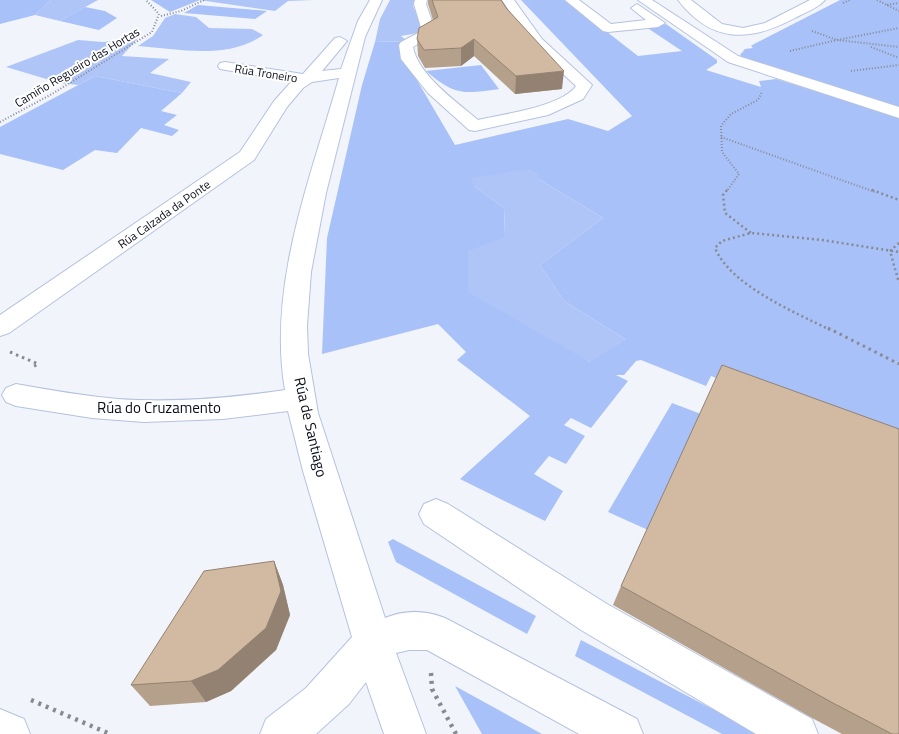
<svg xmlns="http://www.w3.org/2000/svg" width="899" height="734" viewBox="0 0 899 734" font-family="'Titillium Web',sans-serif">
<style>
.green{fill:#a8c1f8;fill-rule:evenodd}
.forest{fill:#afc5f8}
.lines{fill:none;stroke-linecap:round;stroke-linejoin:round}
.minor-casing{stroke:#b5c2df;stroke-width:2}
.path-far3{stroke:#878a92;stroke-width:2;stroke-dasharray:1 2;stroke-linecap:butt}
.path-far2{stroke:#878a92;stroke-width:2.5;stroke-dasharray:2 3;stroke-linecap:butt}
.path-far1{stroke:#878a92;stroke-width:3;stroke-dasharray:2.5 4;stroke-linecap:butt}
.path{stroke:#878a92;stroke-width:4.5;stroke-dasharray:3 5;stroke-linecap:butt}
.minor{fill:#fff;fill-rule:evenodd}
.wall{fill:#b5a08b}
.shaded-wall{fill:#938271}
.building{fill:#d2baa2;stroke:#938271}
.labels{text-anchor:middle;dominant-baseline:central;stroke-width:4;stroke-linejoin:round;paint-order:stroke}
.far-street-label{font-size:12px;fill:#0a0e18;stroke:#fff}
.street-label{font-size:15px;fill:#0a0e18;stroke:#fff}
</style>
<rect width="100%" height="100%" fill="#f1f4fa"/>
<g class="green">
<polygon points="0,0 51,0 35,15 0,24"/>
<polygon points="151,0 200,0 170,12"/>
<path d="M521,0H566L638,56L682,51L646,27L666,24L717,60V63L706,70L761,87L759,81L776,79L899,117V451L711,376L706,386L641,360L636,361L624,375H616L628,381L591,428L571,418L564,425L585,436L566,464L549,456L534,474L563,491L545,521L460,479L530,416L457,360L466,352L438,324L322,354L327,238L362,85L375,42L407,41L404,58L455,145L568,119L608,131L632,116ZM539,179L603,218L540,265L564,301L625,339L589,362L505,237L504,208L475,187Z"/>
<polygon points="840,0 899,0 899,107 743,58 740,55 745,49 753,48 751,46 754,44"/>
<polygon points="198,5 267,11 255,19 184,13"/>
<polygon points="85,7 105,11 117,18 99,30 60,21"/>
<path d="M481,65L499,89C464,94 455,96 426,71Z"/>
<polygon points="95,76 182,93 161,111 177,115 164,125 179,130 172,136 141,128 117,153 95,150 63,170 0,154 0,127"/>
<polygon points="672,403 701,414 648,530 608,512"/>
<polygon points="393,539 536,616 527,634 396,562 388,542"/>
<polygon points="581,640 760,734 722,734 575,656"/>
<polygon points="455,686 542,734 482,734"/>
</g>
<g class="forest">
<polygon points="51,0 98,0 60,21 35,15"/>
<polygon points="199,0 313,0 288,1 275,11"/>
<polygon points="390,0 414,0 413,6 424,32 401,36 407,41 375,42 380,19"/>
<path d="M175,14L196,17L209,28L252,29L263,35C228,60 179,49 138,46L153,36L165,18Z"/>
<polygon points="138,38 122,56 169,59 150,73 191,82 182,93 95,76 78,85 60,83 6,67 78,40 103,42"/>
<polygon points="530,169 538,174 539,179 603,218 540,265 564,301 625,339 590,362 468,292 468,251 505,237 504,208 475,187 471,178"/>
</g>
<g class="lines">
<defs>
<g id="minor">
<path d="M370,0H382L365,37L326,193L311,272L307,325L308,354L318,413L385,618C404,610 425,610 445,618L637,719L643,734H579L427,650H409L396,653L426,734H384L366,682L349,704L316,734H260L266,719L306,688L352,637L303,471L288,411L223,419L144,422L92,418L16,406L6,402L2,395L6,388L16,384C50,390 84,396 118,399C173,403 230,398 285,390C267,285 311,177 339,78L312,82L303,88L287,107L254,160L9,333L0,336V315L240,152L274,101L292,81L220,69L218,66L220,63L225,62L303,74L335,38L340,37L347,41L322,71L341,69L358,21Z"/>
<path d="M415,0H427L426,4L436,33L413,47C418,75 457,102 478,120C503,114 561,107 576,86L532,45L502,0H514L542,39L592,85L583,99L548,115L475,131L469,130L428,93L401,59L399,45L401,42L422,31L414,4Z"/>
<polygon points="565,0 579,0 611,24 646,20 631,8 637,4 665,23 658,27 608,32 603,31"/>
<polygon points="638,0 652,0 738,56 899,107 899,118 728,62"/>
<path d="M678,0H691L722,24L743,28L765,23L810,0H825C818,8 804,13 795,18C750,42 712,44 678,0Z"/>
<polygon points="436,499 448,504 607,604 812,719 818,734 756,734 581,630 424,524 419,514 424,504"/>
<polygon points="0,709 24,719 30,734 0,734"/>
</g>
</defs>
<use href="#minor" class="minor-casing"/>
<g class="path-far3">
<polyline points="877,0 899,11"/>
<polyline points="843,3 850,0"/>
<polyline points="887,5 899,3"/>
<polyline points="161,16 181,11 204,0"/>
<polyline points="812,31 837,40 899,28"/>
<polyline points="871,47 899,58"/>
<polyline points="790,51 837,40 899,47"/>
<polyline points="851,71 899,65"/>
<polyline points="0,122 52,94 152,32 159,14 146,0"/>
<polyline points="721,137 875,192"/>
<polyline points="726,192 739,174 722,152 721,126 731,114 758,100 762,92"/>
</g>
<g class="path-far2">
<polyline points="727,190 723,195 725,213 751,233"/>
<polyline points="872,190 899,200"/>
<polyline points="899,243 890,251 899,283"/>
<path d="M830,330C795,312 731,286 715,248L722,241L751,233L822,240L899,252"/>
</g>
<g class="path-far1">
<polyline points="828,328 899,364"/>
<polyline points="10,352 38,364 33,367"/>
</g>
<g class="path">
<polyline points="431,673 432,689 456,734"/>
<polyline points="31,700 110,734"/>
</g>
<use href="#minor" class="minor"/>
</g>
<g class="wall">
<polygon points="428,0 501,0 562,89 515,94 474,56 461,66 425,68 418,56 417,39 433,20 428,4"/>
<polygon points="274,561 283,585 290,615 276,650 231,691 206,702 150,706 131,685"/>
<polygon points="621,586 899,734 842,734 814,719 613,605"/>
</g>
<g class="shaded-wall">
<polygon points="474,39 474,56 461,66 461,48"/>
<polygon points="564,71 562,89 515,94 516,76"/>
<polygon points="274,561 283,585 290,615 276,650 231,691 206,702 191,681"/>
</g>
<g class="building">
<polygon points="432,0 501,0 507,9 564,71 516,76 474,39 461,48 424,50 417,39 419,28 438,17"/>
<polygon points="722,365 899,429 899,734 892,734 833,703 621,586"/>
<polygon points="274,561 281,591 266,628 218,670 191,681 131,685 204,571"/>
</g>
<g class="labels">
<g class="far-street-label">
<text transform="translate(77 67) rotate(-31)">Camiño Regueiro das Hortas</text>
<text transform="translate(266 73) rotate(9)">Rúa Troneiro</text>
<text transform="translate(164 214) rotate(-35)">Rúa Calzada da Ponte</text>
</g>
<g class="street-label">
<text x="159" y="407">Rúa do Cruzamento</text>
<text transform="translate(311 427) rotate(77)">Rúa de Santiago</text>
</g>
</g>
</svg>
